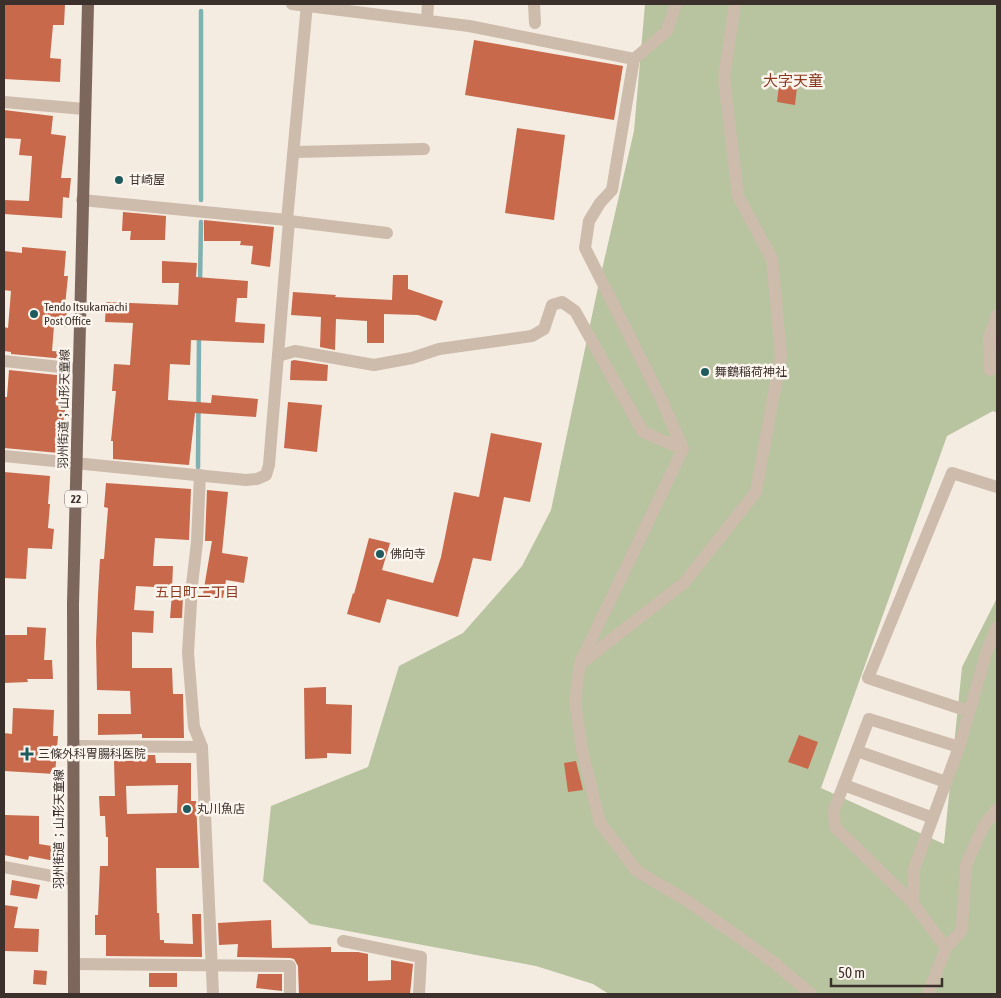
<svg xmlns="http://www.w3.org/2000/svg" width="1001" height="998" viewBox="0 0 1001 998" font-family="'Asap Condensed','Noto Sans JP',sans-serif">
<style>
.green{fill:#b8c4a0}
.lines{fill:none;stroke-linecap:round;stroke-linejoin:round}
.stream{stroke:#7fb0b2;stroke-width:4.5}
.building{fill:#c8694b;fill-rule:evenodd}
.minor{stroke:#cdbbac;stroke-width:12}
.major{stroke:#7d675c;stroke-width:12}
.poi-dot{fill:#1f5a5e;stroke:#fbf5ee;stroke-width:2}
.labels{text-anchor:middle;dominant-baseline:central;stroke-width:5;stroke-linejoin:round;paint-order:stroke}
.shield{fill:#fbf5ee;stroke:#756b66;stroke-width:1}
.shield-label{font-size:11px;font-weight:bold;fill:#3b302b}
.poi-label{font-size:12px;fill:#3b302b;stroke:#fbf5ee;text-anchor:start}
.street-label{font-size:12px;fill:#3b302b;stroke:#fbf5ee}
.neighbourhood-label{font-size:14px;fill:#8c3b22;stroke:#fbf5ee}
.quarter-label{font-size:15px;fill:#8c3b22;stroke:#fbf5ee}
</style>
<rect width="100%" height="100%" fill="#f4ebe1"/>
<polygon class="green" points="645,4 997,4 997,413 993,411 947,436 821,788 944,844 962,667 997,598 997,994 609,994 593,984 536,966 310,924 263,881 271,806 368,767 399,666 463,633 522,566 551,510 598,287 634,131"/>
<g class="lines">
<g class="stream">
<polyline points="201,200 201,11"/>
<polyline points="200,283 201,222"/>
<polyline points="198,467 199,336"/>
</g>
</g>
<g class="building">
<polygon points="4,4 65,4 64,25 53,25 50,58 61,59 60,82 4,79"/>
<polygon points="474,40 623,66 614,120 465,95"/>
<polygon points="779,85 797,87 795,105 777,102"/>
<polygon points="4,110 53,116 51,134 66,136 61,178 71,178 69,198 63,197 62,218 4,214 4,200 29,201 32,156 19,155 21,139 4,138"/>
<polygon points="517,128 565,135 554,220 505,213"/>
<polygon points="123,212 166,216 165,240 130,240 131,231 122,231"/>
<polygon points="204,220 274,227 270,267 251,264 253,246 240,245 241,241 204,241"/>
<polygon points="22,247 66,251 64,276 68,276 65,306 67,306 66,327 54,326 52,351 65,352 65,359 11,354 11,352 4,351 4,327 8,328 11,291 4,290 4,251 22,253"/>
<polygon points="162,261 197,263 196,277 248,281 247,298 237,298 235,322 265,324 264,343 191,340 190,365 170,364 168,400 211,403 212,395 258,399 256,417 195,413 189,465 113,459 113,441 111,441 116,391 112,391 114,364 130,365 133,323 105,322 106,302 178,305 179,283 162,283"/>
<polygon points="393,275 408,275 408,289 443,301 436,321 418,315 384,314 384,343 367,343 367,321 336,319 335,350 320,347 321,317 291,315 293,292 336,295 335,297 392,300"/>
<polygon points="294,360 328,365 327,381 290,380 291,361"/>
<polygon points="9,370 66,376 64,405 66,405 63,423 61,423 59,453 4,448 4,397 7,397"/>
<polygon points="288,402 322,405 317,452 284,448"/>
<polygon points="491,433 542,443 530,502 504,497 491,561 473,558 458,617 387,599 380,623 347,614 353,593 354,594 369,538 390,543 382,570 433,583 441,557 454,492 479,497"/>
<polygon points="4,472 50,476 48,504 50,504 48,528 54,529 52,549 28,548 26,579 4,578"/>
<polygon points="106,483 191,489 189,540 155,538 153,566 173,566 172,588 136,586 134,610 154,611 153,633 132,632 132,668 172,668 173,694 183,694 184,738 142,738 142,734 98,735 98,714 131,714 130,691 97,690 96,642 98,594 100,559 104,559 108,508 104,507"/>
<polygon points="207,490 228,492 222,553 248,557 244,583 226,580 223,598 203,594 212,541 205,541"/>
<polygon points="172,594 183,595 182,618 170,618"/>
<polygon points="27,627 46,628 44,660 52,660 53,679 27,679 28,682 4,683 4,635 27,635"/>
<polygon points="326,687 326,704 352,705 351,754 327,753 327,758 305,759 304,688"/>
<polygon points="13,708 54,710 53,736 58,736 55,774 4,771 4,733 12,734"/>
<polygon points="799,735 818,742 808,769 788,762"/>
<path d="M142,755H155L156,763H191V801H196L199,868H156L157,913H159L160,940H164V943L193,944L192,914H201L202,957L106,956V935H95V915H98L100,866H108V837H106L105,816H100L99,796H115L114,761L142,760ZM178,785L177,813L127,814L126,786Z"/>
<polygon points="576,761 583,790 568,792 564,763"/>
<polygon points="5,815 39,816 39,844 58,847 55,861 29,856 28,860 4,855"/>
<polygon points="12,880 40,885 37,899 10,895"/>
<polygon points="4,905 18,907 14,928 39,929 38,952 4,951"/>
<polygon points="271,920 272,948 331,947 331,952 358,952 368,954 368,981 391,980 391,960 413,964 410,994 299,994 298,966 294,959 290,958 237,957 238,944 219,945 218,923"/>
<polygon points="34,970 47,971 46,985 33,984"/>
<rect x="149" y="973" width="28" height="14"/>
<polygon points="258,974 282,974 282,991 256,988"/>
</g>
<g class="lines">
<g class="minor">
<polyline points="292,4 469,26 634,59"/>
<polyline points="534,4 535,23"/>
<polyline points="735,4 724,78 738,196 772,259 781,355 756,492 684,583 580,664 575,701 582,750 600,823 637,871 684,899 739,937 777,965 811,994"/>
<polyline points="427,20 428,4"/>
<polyline points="4,102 84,109"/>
<polyline points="294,152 424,149"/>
<polyline points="82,200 287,220"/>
<polyline points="289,221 387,233"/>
<polyline points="278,356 295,351 374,365 412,358 439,349 532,336 544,329 552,305 562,302 575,311 643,432 683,449"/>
<polyline points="4,361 79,369"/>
<polyline points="990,370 989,338 997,315"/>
<polyline points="4,456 246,480 257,479 266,475 269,465 289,221 287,220 307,4"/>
<polyline points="581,661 683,449 663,403 585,248 589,221 600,203 612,190 634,59 667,31 676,4"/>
<polyline points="968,711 868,678 952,473 997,487"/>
<polyline points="73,746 202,747 194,727 188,653 192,585 197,542 200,475"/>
<polyline points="202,747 213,994"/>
<polyline points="857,751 946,782"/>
<polyline points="844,785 933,818"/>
<polyline points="4,867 73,880"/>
<polyline points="913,903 835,827 834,810 869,719 959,747"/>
<polyline points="343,941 421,957 419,994"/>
<polyline points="946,948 913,903 914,869 959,747 987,651 997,627"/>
<polyline points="74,964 290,966 290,994"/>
<polyline points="928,994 946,948 962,930 966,865 983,827 997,809"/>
</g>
<polyline class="major" points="74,994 73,604 88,4"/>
</g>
<g class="poi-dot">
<circle cx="119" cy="180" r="5"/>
<circle cx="34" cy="314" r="5"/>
<circle cx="705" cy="372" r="5"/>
<circle cx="380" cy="554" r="5"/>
<path d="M24.5 746.5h5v5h5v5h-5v5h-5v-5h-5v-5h5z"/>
<circle cx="187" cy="809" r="5"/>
</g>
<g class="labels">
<rect class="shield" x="65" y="490.5" width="22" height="17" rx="4"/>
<g class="shield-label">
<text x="76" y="499">22</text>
</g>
<g class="poi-label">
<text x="129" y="180">甘崎屋</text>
<text x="44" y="307">Tendo Itsukamachi<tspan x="44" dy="14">Post Office</tspan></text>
<text x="715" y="372">舞鶴稲荷神社</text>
<text x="390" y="554">佛向寺</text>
<text x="38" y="754">三條外科胃腸科医院</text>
<text x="197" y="809">丸川魚店</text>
</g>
<g class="street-label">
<text transform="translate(64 409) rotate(-89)">羽州街道；山形天童線</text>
<text transform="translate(59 829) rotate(-90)">羽州街道；山形天童線</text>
</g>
<g class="neighbourhood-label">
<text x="197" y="592">五日町二丁目</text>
</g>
<g class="quarter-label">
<text x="793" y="80">大字天童</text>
</g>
</g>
<rect width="1001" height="998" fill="none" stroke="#3b302b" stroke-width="10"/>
<path d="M831 978v8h111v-8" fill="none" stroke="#3b302b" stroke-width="2.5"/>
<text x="838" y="978" font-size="15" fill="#3b302b" stroke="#fbf5ee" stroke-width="4" paint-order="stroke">50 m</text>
</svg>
